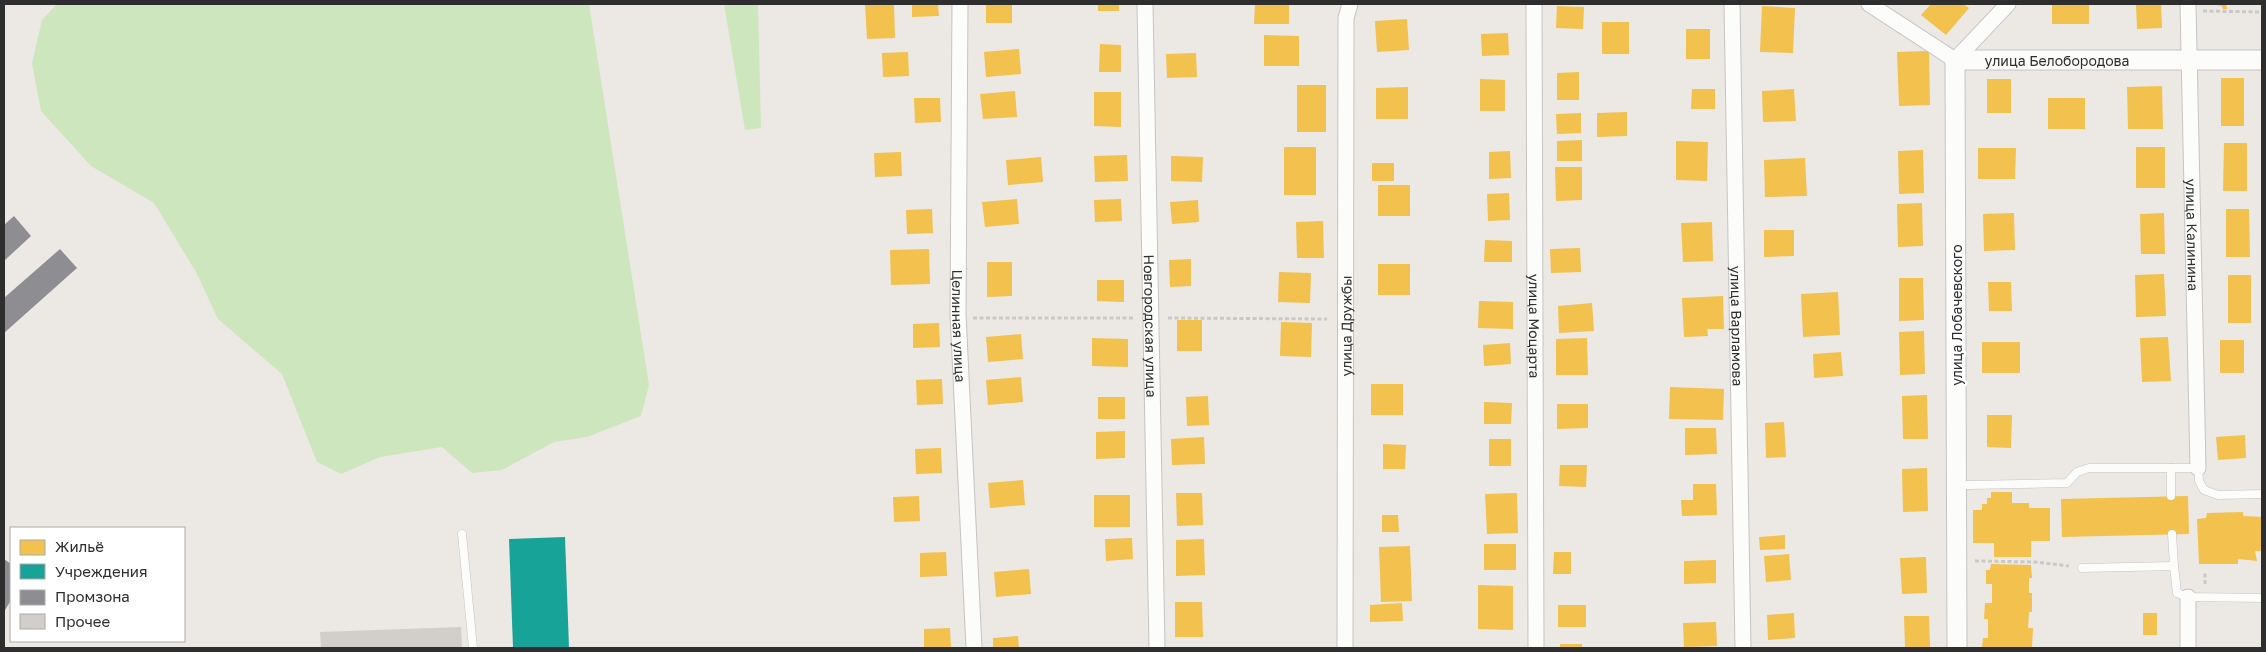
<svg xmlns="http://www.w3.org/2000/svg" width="2266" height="652" viewBox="0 0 2266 652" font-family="'Golos Text',sans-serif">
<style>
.green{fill:#cee6be}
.homes{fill:#f2c14e}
.public{fill:#17a398}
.industry{fill:#8d8d92}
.building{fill:#d1cecb}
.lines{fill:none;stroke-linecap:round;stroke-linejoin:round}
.service-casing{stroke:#c5c4c5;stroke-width:9}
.minor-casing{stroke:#c5c4c5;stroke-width:17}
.tertiary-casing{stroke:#c5c4c5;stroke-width:21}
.path{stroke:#c9c9c8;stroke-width:3;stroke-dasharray:4 2.5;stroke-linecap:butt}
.service{stroke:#fcfcfb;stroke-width:8}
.minor{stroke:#fcfcfb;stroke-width:15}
.tertiary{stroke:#fcfcfb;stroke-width:19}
.labels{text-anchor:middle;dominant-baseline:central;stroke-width:5;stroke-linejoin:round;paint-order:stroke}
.street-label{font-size:14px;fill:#2e2e2e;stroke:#fff}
</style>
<rect width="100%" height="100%" fill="#ece8e4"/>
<g class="green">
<polygon points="57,4 589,4 649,385 641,416 587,437 554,442 502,470 472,473 442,447 380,457 341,474 317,462 282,374 218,319 196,272 154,203 91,166 41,111 32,63 42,20"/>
<polygon points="724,4 758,4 761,128 745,130"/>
</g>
<g class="homes">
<polygon points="865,4 894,4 895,38 867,39"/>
<polygon points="912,4 938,4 939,16 912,17"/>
<rect x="986" y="4" width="26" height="19"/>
<rect x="1098" y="4" width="21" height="7"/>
<polygon points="1255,4 1289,4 1289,24 1254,24"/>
<polygon points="1931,4 1963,4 1969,8 1946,35 1921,15"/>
<rect x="2052" y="4" width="37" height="20"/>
<polygon points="2136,4 2161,4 2162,28 2137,29"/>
<polygon points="2211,4 2226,4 2227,9 2223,9 2222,6"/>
<polygon points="1557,6 1584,7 1583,29 1556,28"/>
<polygon points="1762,6 1795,8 1793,53 1760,52"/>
<polygon points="1407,19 1409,50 1377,52 1375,21"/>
<rect x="1602" y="22" width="27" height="32"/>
<rect x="1686" y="29" width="24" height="30"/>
<polygon points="1508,33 1509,55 1482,56 1481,34"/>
<polygon points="1264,35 1299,36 1299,66 1264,66"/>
<polygon points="1100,44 1121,45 1121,72 1099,72"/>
<polygon points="1019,49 1021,74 986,77 984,52"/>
<polygon points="1929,51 1930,105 1899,106 1897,52"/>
<polygon points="908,52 909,76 883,77 882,53"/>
<polygon points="1196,53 1197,77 1167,78 1166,54"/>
<polygon points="1579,72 1579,100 1557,100 1557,73"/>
<rect x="2221" y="78" width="23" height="48"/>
<polygon points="1480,79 1505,80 1505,111 1480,111"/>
<rect x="1987" y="79" width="24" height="34"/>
<rect x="1297" y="85" width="29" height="47"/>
<polygon points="2162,86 2163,129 2128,129 2127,87"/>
<polygon points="1408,87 1408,119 1376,119 1376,88"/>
<polygon points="1692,89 1715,89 1715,109 1691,109"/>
<polygon points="1794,89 1796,121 1763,122 1762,91"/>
<polygon points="1015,91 1017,117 983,119 980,94"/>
<polygon points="1094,92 1121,92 1121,127 1094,126"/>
<polygon points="914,98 940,98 941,122 915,123"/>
<rect x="2048" y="98" width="37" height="31"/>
<polygon points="1627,112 1627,136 1597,137 1597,113"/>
<polygon points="1581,113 1581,133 1557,134 1556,114"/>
<polygon points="1582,140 1582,161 1557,161 1557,141"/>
<polygon points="1676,141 1708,142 1707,181 1676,180"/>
<polygon points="2224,143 2247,143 2247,191 2223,191"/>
<rect x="1284" y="147" width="32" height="48"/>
<rect x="2136" y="147" width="29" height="41"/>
<polygon points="1978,148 2016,148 2015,179 1978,179"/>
<polygon points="1923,150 1924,193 1899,194 1898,151"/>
<polygon points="1510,151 1511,178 1489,179 1489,152"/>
<polygon points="901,152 902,176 875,177 874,153"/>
<polygon points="1127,155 1128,181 1095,182 1094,156"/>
<polygon points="1171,156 1203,157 1202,182 1171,181"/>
<polygon points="1041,157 1043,182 1008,185 1006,160"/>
<polygon points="1805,158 1807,196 1765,197 1764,160"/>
<rect x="1372" y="163" width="22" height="18"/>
<polygon points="1555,167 1582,167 1582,200 1556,201"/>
<rect x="1378" y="185" width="32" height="31"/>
<polygon points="1509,193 1510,220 1488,221 1487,194"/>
<polygon points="1017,199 1019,224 985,227 982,202"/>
<polygon points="1121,199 1122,221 1095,222 1094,200"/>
<polygon points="1198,200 1199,222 1172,224 1170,202"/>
<polygon points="1922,203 1923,246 1898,247 1897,204"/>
<polygon points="932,209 933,233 907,234 906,210"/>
<polygon points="2226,209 2249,209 2250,257 2226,257"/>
<polygon points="2014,213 2015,250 1984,251 1983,214"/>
<polygon points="2164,213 2165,254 2141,254 2140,214"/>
<polygon points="1323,221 1324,258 1297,258 1296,222"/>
<polygon points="1712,222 1713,261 1683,262 1681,223"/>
<polygon points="1764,230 1794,230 1794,256 1764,257"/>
<polygon points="1485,240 1512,241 1512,262 1484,262"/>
<polygon points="1580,248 1581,272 1551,273 1550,249"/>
<polygon points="929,249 930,284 891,285 890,250"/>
<polygon points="1191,259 1191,286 1170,287 1169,260"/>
<polygon points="987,262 1012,262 1012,296 987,297"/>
<rect x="1378" y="264" width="32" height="31"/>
<polygon points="1279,272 1311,273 1310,303 1278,302"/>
<polygon points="2164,274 2166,316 2136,317 2135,275"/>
<rect x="2228" y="275" width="23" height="48"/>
<polygon points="1899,278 1923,278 1924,320 1899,321"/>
<polygon points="1097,280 1124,280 1124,302 1097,301"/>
<polygon points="1988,282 2011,282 2012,311 1989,311"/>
<polygon points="1838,292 1840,335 1803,337 1801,294"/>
<polygon points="1723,296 1724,329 1707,329 1708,336 1684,337 1682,298"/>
<polygon points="1479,301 1513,302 1513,329 1478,328"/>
<polygon points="1592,303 1594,331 1559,333 1558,306"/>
<rect x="1177" y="320" width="25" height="31"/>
<polygon points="1281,322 1312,323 1311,357 1280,356"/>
<polygon points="939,323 940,347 913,348 913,324"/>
<polygon points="1924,331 1925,374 1900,375 1899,332"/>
<polygon points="1021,334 1023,359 988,362 986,337"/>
<polygon points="2168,337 2171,381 2142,382 2140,338"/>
<polygon points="1092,338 1128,339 1128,367 1092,366"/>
<polygon points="1587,338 1588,375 1556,375 1556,339"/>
<rect x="2220" y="340" width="24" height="33"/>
<rect x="1982" y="342" width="38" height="31"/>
<polygon points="1510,343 1511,364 1484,366 1483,345"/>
<polygon points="1841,352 1843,376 1814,378 1813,354"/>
<polygon points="1021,377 1023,402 988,405 986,380"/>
<polygon points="942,379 943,404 917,405 916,380"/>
<rect x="1371" y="384" width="32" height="31"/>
<polygon points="1670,387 1724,389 1723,420 1669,419"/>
<polygon points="1927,395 1928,439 1903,439 1902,396"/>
<polygon points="1208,396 1209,425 1187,426 1186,397"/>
<rect x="1098" y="397" width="27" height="22"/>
<polygon points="1484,402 1512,403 1511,424 1484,424"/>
<polygon points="1557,404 1588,404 1588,428 1557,429"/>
<polygon points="1987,415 2012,415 2011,448 1987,447"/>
<polygon points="1784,422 1786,457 1766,458 1765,423"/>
<polygon points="1685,428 1716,428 1717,454 1685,455"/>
<polygon points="1125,431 1125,458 1096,459 1096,432"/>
<polygon points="2245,435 2246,458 2218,460 2216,437"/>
<polygon points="1204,437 1205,464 1172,465 1171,439"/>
<rect x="1489" y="439" width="22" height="27"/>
<polygon points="1383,444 1406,445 1405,469 1383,469"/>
<polygon points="941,448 942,473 916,474 915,449"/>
<polygon points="1560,465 1587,465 1586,487 1559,486"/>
<polygon points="1927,468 1928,511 1903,512 1902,469"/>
<polygon points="1023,480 1025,505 990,508 988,483"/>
<polygon points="1693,484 1716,484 1717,515 1682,516 1681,500 1693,500"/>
<polygon points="1991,492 2012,492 2012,503 2029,503 2029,508 2050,508 2050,541 2031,541 2031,557 1994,557 1994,543 1973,543 1973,510 1982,510 1982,504 1987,504 1987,498 1991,498"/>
<polygon points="1176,493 1202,493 1203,525 1177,526"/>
<polygon points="1517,493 1518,533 1487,534 1485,494"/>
<rect x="1094" y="495" width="36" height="32"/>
<polygon points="919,496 920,521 894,522 893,497"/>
<polygon points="2188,496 2189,534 2062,537 2061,499"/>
<polygon points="2243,512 2243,516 2262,517 2262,551 2255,551 2257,561 2238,559 2238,564 2199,564 2197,519 2206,518 2207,513"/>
<polygon points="1382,515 1398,515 1399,532 1382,532"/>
<polygon points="1785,535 1785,549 1760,550 1759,537"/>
<polygon points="1132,538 1133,559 1106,561 1105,539"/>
<polygon points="1204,539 1205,575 1176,576 1176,540"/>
<rect x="1484" y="544" width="32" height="26"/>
<polygon points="1410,546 1412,601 1381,602 1379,547"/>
<polygon points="946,552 947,576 920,577 920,553"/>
<polygon points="1554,552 1571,552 1571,574 1553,574"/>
<polygon points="1789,554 1791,580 1766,582 1764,556"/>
<polygon points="1926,557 1927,593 1902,594 1900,558"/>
<polygon points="1716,560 1716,583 1684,584 1684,561"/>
<polygon points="1991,564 2031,565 2032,578 2029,578 2029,593 2032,593 2032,612 2029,612 2028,628 2033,628 2032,648 1982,648 1983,638 1988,638 1988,619 1984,619 1985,603 1992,603 1992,584 1986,584 1986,570 1990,570"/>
<polygon points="1029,569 1031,594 996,597 994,572"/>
<polygon points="1478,585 1513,586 1513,630 1478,629"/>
<polygon points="1175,602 1202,602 1203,637 1175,637"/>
<polygon points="1402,603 1403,621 1370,622 1370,605"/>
<rect x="1558" y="605" width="28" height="22"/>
<polygon points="1794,613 1795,638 1768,640 1767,615"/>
<rect x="2143" y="613" width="14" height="22"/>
<polygon points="1904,616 1929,616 1930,648 1905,648"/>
<polygon points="1716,622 1717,646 1684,647 1683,623"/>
<polygon points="950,628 951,648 924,648 924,629"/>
<polygon points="1018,636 1019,648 993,648 993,638"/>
<rect x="1560" y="644" width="22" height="4"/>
</g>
<polygon class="public" points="565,537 569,648 513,648 509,539"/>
<g class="industry">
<polygon points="14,216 31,236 4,261 4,225"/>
<polygon points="60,249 77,268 4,333 4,298"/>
<polygon points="4,559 11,564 11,600 4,612"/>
</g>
<polygon class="building" points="461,627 462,648 321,648 320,632"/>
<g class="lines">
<defs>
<g id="service">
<polyline points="1968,485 2067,483 2077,472 2089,468 2198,468 2199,481 2204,490 2218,495 2262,494"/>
<polyline points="2171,496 2171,468"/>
<polyline points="462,534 473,648"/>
<polyline points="2172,534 2174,566"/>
<polyline points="2082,568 2174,566 2177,593 2188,597 2262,598"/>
</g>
<g id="minor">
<path id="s1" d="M960,4L958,314L974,648"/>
<path id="s2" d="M1145,4L1157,648"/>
<path id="s3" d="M1534,4L1536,648"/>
<path id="s4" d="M1732,4L1743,648"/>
<polyline points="1869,4 1955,60 2008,4"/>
<path id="s5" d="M2188,4L2198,468"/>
<polyline points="2188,597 2188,648"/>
<path id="s6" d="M1345,648L1346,18L1350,4"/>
</g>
<g id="tertiary">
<path id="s7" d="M1957,648L1955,60H2262"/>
</g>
</defs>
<use href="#service" class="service-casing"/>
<use href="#minor" class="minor-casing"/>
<use href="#tertiary" class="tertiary-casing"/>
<g class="path">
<polyline points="2203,11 2262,12"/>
<polyline points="973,318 1134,318"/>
<polyline points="1168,318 1327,319"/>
<polyline points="1975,561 2035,562 2069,566"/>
<polyline points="2205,584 2205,572"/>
</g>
<use href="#service" class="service"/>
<use href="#minor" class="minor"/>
<use href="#tertiary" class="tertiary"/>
</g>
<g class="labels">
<g class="street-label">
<text stroke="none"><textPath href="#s7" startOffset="690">улица Белобородова</textPath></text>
<text stroke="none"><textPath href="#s5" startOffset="231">улица Калинина</textPath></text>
<text transform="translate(1956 315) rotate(-90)">улица Лобачевского</text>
<text stroke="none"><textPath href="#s1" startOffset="322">Целинная улица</textPath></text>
<text stroke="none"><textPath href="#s2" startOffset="322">Новгородская улица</textPath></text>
<text stroke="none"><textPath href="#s6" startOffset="322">улица Дружбы</textPath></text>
<text stroke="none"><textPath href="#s3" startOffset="322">улица Моцарта</textPath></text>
<text stroke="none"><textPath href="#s4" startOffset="322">улица Варламова</textPath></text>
</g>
</g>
<rect width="2266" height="652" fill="none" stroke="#2e2e2e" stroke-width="10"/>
<rect x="10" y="527" width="175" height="115" fill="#ffffff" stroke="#ababab"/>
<rect x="20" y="540" width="25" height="15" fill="#f2c14e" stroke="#ababab"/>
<text x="55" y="552" font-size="15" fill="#2e2e2e">Жильё</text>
<rect x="20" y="564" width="25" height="15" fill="#17a398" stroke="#ababab"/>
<text x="55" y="577" font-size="15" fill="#2e2e2e">Учреждения</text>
<rect x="20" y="590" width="25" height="15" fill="#8d8d92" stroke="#ababab"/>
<text x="55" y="602" font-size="15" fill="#2e2e2e">Промзона</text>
<rect x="20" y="614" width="25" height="15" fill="#d1cecb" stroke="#ababab"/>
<text x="55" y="627" font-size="15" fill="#2e2e2e">Прочее</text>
</svg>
